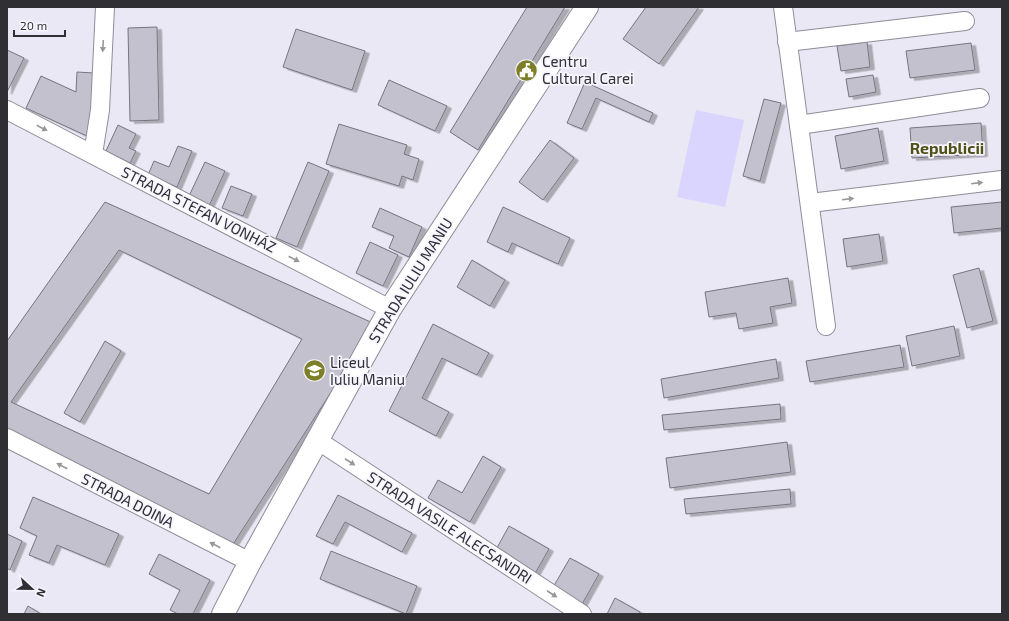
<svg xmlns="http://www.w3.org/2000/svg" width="1009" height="621" viewBox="0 0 1009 621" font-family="'Exo 2',sans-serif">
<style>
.green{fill:#dad5fe}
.building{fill:#c2c1cd;stroke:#767580;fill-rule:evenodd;filter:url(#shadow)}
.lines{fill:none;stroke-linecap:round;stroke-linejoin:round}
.street-casing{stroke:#8e8d98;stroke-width:20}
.secondary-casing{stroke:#8e8d98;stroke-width:24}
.street{stroke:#fff;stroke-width:18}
.secondary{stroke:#fff;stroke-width:22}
.oneway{fill:#98989a}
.labels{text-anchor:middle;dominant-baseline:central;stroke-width:3.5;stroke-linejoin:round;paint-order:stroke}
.poi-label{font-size:15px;fill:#303034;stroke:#f6f5ff;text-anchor:start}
.street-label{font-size:15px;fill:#303034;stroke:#f6f5ff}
.neighbourhood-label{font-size:16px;font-weight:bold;fill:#505115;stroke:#f6f5ff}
</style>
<defs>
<filter id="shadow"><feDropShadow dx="4.5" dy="2.5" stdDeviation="0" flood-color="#0004"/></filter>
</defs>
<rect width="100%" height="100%" fill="#e9e8f4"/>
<polygon class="green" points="696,110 744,120 725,207 677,197"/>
<g class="building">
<polygon points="527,7 565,7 478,150 450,132"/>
<polygon points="646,7 699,7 659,64 623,39"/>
<polygon points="157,27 159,120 130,121 128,28"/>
<polygon points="296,29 365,51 352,90 283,67"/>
<polygon points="867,42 870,67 841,71 837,46"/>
<polygon points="971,43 975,70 910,78 906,51"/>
<polygon points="7,50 24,58 7,92"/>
<polygon points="77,72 94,73 89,137 26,108 41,76 76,92"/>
<polygon points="873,75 876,92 849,97 846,79"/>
<polygon points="389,80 447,106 435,131 378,105"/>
<polygon points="585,82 653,113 649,122 596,98 582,129 567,123"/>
<polygon points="764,99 781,103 760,181 743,176"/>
<polygon points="981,123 983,154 912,158 910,128"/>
<polygon points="339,124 407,145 404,154 419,159 413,180 402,176 399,186 326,164"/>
<polygon points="118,125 136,134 129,148 136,151 130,163 106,151"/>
<polygon points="878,128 884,161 841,169 835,136"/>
<polygon points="550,140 574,158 543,200 519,182"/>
<polygon points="178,146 192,151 177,187 148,175 154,161 169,167"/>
<polygon points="205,162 225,171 209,206 189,196"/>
<polygon points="308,162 329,171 297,247 276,238"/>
<polygon points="231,186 252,194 243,216 222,208"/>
<path d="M105,202L375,324L230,549L7,429V341ZM119,250L302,339L209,494L11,402Z"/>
<polygon points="1002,202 1002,228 954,233 951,207"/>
<polygon points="503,207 570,238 558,264 512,243 508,252 487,242"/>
<polygon points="380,208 422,227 409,257 389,248 394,236 372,227"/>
<polygon points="879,234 883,261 847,267 843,239"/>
<polygon points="370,242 398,255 383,286 356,273"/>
<polygon points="472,260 505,280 490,306 457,287"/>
<polygon points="979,268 993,321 967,328 953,275"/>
<polygon points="788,278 792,303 770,307 773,323 739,329 736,313 709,317 705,292"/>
<polygon points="433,324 489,353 477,375 442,358 422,398 449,412 436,436 389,411"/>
<polygon points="954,326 960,356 912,366 906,336"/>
<polygon points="105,341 121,351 80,422 64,413"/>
<polygon points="900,345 904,367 810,382 806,361"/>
<polygon points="776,359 779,378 664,398 661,379"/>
<polygon points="780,404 781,419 664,430 662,415"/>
<polygon points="787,442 791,472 670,488 666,458"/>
<polygon points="483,456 501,467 470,522 428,498 438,480 462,493"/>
<polygon points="790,489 791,504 686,514 684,499"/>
<polygon points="338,495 412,533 402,552 345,522 333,544 316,536"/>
<polygon points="33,497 119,534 105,565 57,545 49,563 29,555 37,536 20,528"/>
<polygon points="509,526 549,549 533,577 493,555"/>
<polygon points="7,534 22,541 10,570 7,568"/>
<polygon points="331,551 417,586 406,614 320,579"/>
<polygon points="159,554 210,580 193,614 178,614 170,610 180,590 149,574"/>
<polygon points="570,558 599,574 581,606 552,589"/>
<polygon points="615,598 640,612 640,614 607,614"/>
<polygon points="28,606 41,614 24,614"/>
</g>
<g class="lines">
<defs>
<g id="street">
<polyline points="783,7 826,326"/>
<polyline points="787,42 965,21"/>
<polyline points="7,110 390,309"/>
<polyline points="799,125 980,98"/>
<polyline points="93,154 100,110 105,7"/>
<polyline points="810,203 1002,180"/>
<polyline points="7,438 250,562"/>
<polyline points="317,440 582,614"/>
</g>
<polyline id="secondary" points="223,614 250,562 390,309 587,7"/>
</defs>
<use href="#street" class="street-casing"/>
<use href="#secondary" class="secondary-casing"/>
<use href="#street" class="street"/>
<use href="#secondary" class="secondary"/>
</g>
<defs><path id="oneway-solid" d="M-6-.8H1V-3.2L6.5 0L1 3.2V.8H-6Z"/></defs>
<g class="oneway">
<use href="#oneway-solid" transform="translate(103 46) rotate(93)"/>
<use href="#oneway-solid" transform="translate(42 128) rotate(27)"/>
<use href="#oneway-solid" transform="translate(977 183) rotate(-7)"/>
<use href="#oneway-solid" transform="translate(848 199) rotate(-7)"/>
<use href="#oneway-solid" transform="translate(294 259) rotate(27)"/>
<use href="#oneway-solid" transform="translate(350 462) rotate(33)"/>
<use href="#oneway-solid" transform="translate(62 466) rotate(-153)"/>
<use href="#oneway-solid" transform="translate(215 545) rotate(-153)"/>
<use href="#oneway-solid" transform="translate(552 594) rotate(33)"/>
</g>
<defs>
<symbol id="civic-disc" viewBox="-11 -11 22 22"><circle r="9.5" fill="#7d7f28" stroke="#f6f5ff"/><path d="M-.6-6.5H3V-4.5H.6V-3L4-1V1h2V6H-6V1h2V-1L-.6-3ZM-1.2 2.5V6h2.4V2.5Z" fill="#fff"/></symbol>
<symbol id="university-disc" viewBox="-11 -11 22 22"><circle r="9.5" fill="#7d7f28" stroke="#f6f5ff"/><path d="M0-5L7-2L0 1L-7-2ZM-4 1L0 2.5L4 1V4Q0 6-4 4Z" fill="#fff"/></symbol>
</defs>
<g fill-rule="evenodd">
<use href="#civic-disc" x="514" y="58" width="25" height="25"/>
<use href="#university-disc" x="302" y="358" width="25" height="25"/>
</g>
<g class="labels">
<g class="poi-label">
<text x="542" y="61">Centru<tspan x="542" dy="17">Cultural Carei</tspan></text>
<text x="330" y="362">Liceul<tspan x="330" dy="17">Iuliu Maniu</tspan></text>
</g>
<g class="street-label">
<text transform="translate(199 209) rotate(27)">STRADA STEFAN VONHÁZ</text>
<text transform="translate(410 280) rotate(-58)">STRADA IULIU MANIU</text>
<text transform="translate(128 500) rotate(27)">STRADA DOINA</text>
<text transform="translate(450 527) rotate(33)">STRADA VASILE ALECSANDRI</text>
</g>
<g class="neighbourhood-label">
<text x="947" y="147">Republicii</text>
</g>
</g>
<rect width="1009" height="621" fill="none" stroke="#303034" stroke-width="16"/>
<g transform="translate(32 589) rotate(112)" stroke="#f6f5ff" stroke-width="3" paint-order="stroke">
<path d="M0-3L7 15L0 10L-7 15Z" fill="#303034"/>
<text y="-6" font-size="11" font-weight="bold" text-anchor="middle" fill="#303034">N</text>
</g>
<path d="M14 30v6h51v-6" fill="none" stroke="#303034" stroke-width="2"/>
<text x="20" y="30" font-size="12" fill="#303034" stroke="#f6f5ff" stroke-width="3" paint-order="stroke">20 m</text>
</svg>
